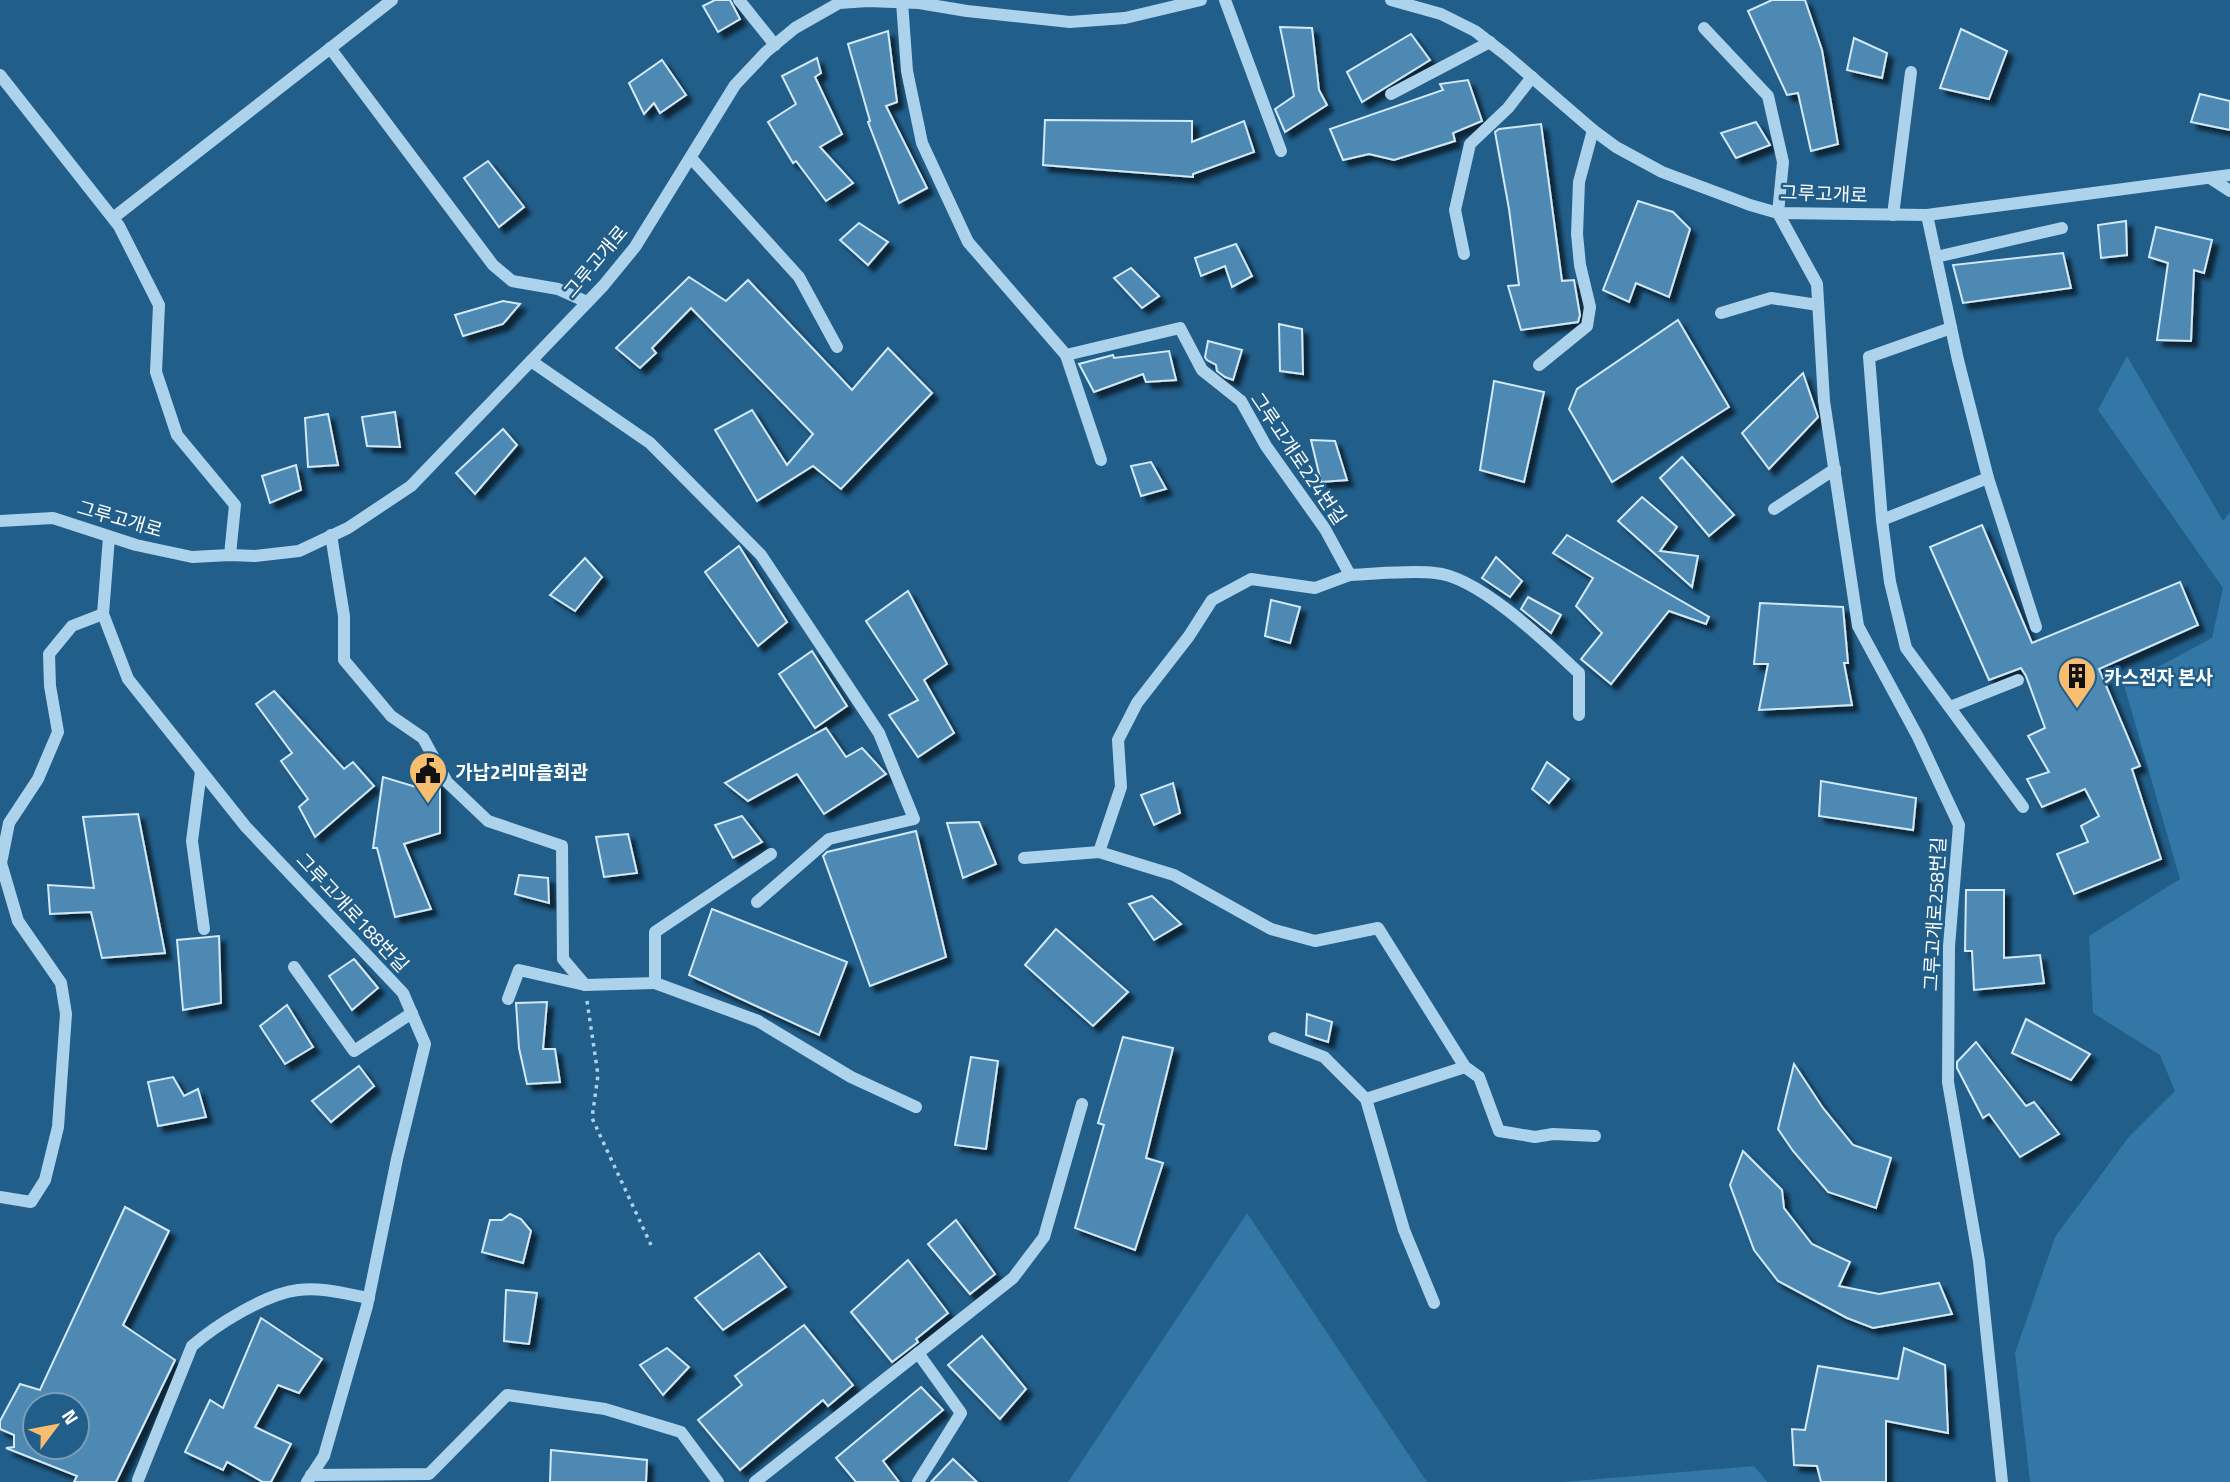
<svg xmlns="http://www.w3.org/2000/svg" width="2230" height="1482" viewBox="0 0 2230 1482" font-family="'Titillium Web','Noto Sans KR',sans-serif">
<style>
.green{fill:#3277a5}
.building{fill:#4e89b3;stroke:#d2e9f8;stroke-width:2;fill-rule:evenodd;filter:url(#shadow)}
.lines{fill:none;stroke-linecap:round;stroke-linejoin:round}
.path{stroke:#add2eb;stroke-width:3.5;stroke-dasharray:3.5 5;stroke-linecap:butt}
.minor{stroke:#add2eb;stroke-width:12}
.labels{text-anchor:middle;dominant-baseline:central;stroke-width:5;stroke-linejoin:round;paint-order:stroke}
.street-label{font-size:19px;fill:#fff;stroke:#215e8a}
.poi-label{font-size:19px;font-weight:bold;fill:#fff;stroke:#215e8a;text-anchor:start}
</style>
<defs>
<filter id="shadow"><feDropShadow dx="6" dy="6" stdDeviation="2" flood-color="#0009"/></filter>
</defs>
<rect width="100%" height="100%" fill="#215e8a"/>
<g class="green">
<polygon points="2127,356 2223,521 2230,512 2230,1482 2030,1482 2015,1353 2055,1237 2128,1138 2175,1091 2160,1055 2093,1013 2089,936 2180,879 2124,685 2212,638 2223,588 2098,410"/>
<polygon points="1247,1213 1427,1482 1068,1482"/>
<polygon points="1754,1466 1767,1482 1562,1482"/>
</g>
<g class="building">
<polygon points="715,0 730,0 740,19 718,32 703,6"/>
<polygon points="1772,0 1805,0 1822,50 1838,144 1811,151 1798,93 1787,95 1748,11"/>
<polygon points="1280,27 1312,28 1319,90 1327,105 1285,132 1275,109 1294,96"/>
<polygon points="1961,29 2007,51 1989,99 1940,88"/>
<polygon points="888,31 897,102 886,106 927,188 899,203 868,122 870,121 848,44"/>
<polygon points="1411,34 1430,60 1362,102 1347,72"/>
<polygon points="1854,38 1887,53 1882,78 1847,70"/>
<polygon points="817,58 821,73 815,77 842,134 820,147 853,183 826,201 796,161 793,163 768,122 796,104 782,76"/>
<polygon points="662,60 686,95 660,113 654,103 644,114 629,83"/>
<polygon points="1468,80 1482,121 1453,133 1455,141 1394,160 1369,154 1343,160 1330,129 1443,90 1440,84"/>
<polygon points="2200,94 2230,101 2230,130 2191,122"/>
<polygon points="1045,120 1192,121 1192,142 1244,121 1254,152 1193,174 1193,177 1043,165"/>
<polygon points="1756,122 1770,145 1736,158 1721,133"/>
<polygon points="1541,124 1562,281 1574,280 1580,315 1578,322 1521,330 1508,286 1519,285 1509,209 1495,132 1499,129"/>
<polygon points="488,161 524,207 499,227 464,178"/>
<polygon points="1638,201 1673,212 1690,229 1669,297 1636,283 1629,302 1603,290"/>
<polygon points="2126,221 2127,255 2101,258 2098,225"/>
<polygon points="859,223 888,242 868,265 840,240"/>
<polygon points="2156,227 2212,240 2204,273 2194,270 2191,341 2157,340 2168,263 2149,257"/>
<polygon points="1236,244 1252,276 1232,287 1225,266 1201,276 1195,258"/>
<polygon points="2063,253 2071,288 1963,303 1953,265"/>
<polygon points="1131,268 1159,296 1142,308 1114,278"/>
<polygon points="689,277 726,301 748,280 852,390 888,348 932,393 841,489 813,466 757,501 715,430 752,410 787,465 813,434 691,308 652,348 656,353 640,368 616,348"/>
<polygon points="503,301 520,304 503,324 463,336 455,315"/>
<polygon points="1678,320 1729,407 1612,482 1569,409 1577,389"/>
<polygon points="1279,324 1302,329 1303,374 1280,371"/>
<polygon points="1208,341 1242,350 1233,380 1225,377 1217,371 1216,365 1207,360 1205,357"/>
<polygon points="1169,351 1176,380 1146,382 1143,374 1094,392 1079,364 1113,355 1114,358"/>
<polygon points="1803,373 1818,417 1769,469 1742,433"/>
<polygon points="1494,381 1544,392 1524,482 1480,470"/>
<polygon points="395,412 400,447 367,446 362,417"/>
<polygon points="328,414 338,465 308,467 305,418"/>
<polygon points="503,429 517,445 475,494 456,473"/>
<polygon points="1311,440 1335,441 1347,480 1321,482"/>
<polygon points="1682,457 1734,515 1709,536 1660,478"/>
<polygon points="1151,462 1166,489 1141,496 1131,466"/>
<polygon points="296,465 301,490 270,503 262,476"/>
<polygon points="1642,497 1677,527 1660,551 1698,556 1692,587 1618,521"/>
<polygon points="1982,525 2032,643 2180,582 2198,625 2099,669 2140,766 2132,769 2161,859 2074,894 2057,854 2088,842 2081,826 2099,816 2085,789 2042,807 2027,779 2049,772 2028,736 2045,728 2026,676 2021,668 1989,680 1930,547"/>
<polygon points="1567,535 1709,617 1706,624 1669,611 1611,684 1581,659 1602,633 1576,606 1593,578 1553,553"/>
<polygon points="739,546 787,622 758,646 705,572"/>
<polygon points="1496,557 1522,581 1510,597 1482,578"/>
<polygon points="585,558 602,577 575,611 550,595"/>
<polygon points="908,591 947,664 924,680 954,733 918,757 889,715 918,700 866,621"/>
<polygon points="1528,597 1561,615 1551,633 1521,609"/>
<polygon points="1271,600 1300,607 1290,643 1265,636"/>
<polygon points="1760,603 1843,607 1848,663 1844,663 1852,705 1759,710 1768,664 1754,664"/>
<polygon points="812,651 847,706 815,728 779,674"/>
<polygon points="274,691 344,769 353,762 374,786 315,837 299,807 308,799 281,761 292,753 256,704"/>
<polygon points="826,728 846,757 862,748 886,774 824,814 797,774 748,801 725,783"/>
<polygon points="1547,762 1569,779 1549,803 1532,789"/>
<polygon points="416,775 434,777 440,787 440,833 404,844 431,909 395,917 377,848 373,848 383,777 416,787"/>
<polygon points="1821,781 1916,798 1913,830 1819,816"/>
<polygon points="1173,783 1180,813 1154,825 1141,795"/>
<polygon points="138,814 165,953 102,958 91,912 50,914 48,885 94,888 83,817"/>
<polygon points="742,816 762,842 733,858 715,825"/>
<polygon points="979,822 996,864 963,878 947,823"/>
<polygon points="916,831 946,957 870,986 823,856 827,852"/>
<polygon points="628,834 637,873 604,877 596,837"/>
<polygon points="519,875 548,878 549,903 515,894"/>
<polygon points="1966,890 2004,890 2004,958 2040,955 2044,983 1974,990 1972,951 1965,951"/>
<polygon points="1152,896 1181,924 1154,940 1129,904"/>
<polygon points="712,909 847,962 819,1035 689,975"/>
<polygon points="1056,929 1128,992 1093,1026 1025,965"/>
<polygon points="219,936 221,1003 183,1010 177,940"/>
<polygon points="354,959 378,988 352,1010 329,976"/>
<polygon points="547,1002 543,1049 555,1049 560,1082 527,1084 519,1048 516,1003"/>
<polygon points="287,1005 313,1047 285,1064 260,1026"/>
<polygon points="1307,1014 1332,1022 1328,1042 1306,1035"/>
<polygon points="2026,1019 2090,1054 2071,1080 2012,1053"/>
<polygon points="1123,1037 1173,1048 1146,1158 1163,1163 1135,1250 1075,1228 1104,1125 1098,1123"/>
<polygon points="1976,1042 2026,1106 2034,1102 2059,1134 2020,1157 1989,1114 1983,1118 1957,1068 1957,1062"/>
<polygon points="971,1057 998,1061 986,1149 955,1145"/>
<polygon points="1794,1064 1823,1108 1853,1145 1891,1158 1876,1208 1828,1192 1793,1151 1778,1129"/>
<polygon points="359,1066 374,1086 331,1122 312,1101"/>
<polygon points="173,1077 184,1096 198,1089 206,1117 158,1126 148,1082"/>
<polygon points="1743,1151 1782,1190 1784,1208 1812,1244 1850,1262 1839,1286 1879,1294 1939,1283 1952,1314 1873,1328 1847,1318 1778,1281 1754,1250 1730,1185"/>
<path d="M125,1207L169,1231L123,1325L175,1360L116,1482H74L77,1476L6,1448L14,1447V1435L0,1429V1421L20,1384L40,1390ZM35,1405H77V1447H35Z"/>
<polygon points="510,1214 521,1219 531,1231 523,1263 482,1252 490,1220 502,1220"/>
<polygon points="956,1220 995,1274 970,1294 928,1244"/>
<polygon points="759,1253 786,1287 723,1330 695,1298"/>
<polygon points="908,1260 948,1313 916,1339 918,1342 892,1362 851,1312"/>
<polygon points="506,1290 537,1293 529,1344 504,1341"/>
<polygon points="261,1318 322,1359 299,1393 278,1385 255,1427 291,1444 271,1482 263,1482 227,1462 223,1470 185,1452 210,1400 223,1408"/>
<polygon points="804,1325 853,1385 828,1406 823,1400 740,1470 698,1420 742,1385 735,1376"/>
<polygon points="982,1336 1026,1389 1000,1419 948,1365"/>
<polygon points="667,1348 689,1367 663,1395 640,1365"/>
<polygon points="1904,1348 1945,1365 1948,1433 1886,1421 1886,1482 1821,1482 1817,1466 1794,1465 1792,1429 1805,1430 1818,1366 1898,1379"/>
<polygon points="921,1387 943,1410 883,1461 899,1482 856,1482 836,1458"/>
<polygon points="551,1450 647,1460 646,1482 550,1482"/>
<polygon points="953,1459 977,1482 931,1482"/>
</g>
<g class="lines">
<polyline class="path" points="587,1001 598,1075 592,1118 651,1245"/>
<g class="minor">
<polyline points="739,0 775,45"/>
<polyline points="1225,0 1281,151"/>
<polyline points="1391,0 1441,14 1475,31 1506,55 1593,130 1616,147 1662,172 1750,205 1778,213 1927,215 2230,175"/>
<path d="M902,2L907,71L922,143L968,242L1066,355L1180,328L1202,370L1241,401L1266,446L1325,529L1350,575C1378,574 1408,570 1435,573C1478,576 1547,643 1579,673V715"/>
<polyline points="1704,28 1768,96 1783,162 1778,213 1817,284 1824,401 1858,626 1918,737 1959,825 1949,946 1948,1082 1979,1261 2002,1482"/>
<polyline points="330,48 493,265 512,281 558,289 587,302"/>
<polyline points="0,75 119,226 159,305 156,372 177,435 235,505 230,555"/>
<polyline points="1391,94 1490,42"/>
<polyline points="691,158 799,277 837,347"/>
<polyline points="2210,178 2230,191"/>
<polyline points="1893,215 1911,72"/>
<polyline points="1927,215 1958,360 1988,478 2036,627"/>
<polyline points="113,218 392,0"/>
<polyline points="1464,254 1455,210 1470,144 1508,108 1532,77"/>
<polyline points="1936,257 2062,228"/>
<polyline points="1721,313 1771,298 1818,305"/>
<polyline points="1951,328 1869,357 1882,520 1890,582 1906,648 2023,807"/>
<polyline points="1066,355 1101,460"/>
<polyline points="531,361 650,443 761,555 879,733 914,819 829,839 757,902"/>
<polyline points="1539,365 1587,326 1590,307 1580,265 1577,234 1579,182 1593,130"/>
<polyline points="1774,509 1835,469"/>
<polyline points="1882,520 1988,478"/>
<polyline points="0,521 53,518 136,545 192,557 230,555 255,556 299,551 348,528 411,486 603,286 635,247 735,85 766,52 795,28 839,3 868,1 919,3 967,11 1070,22 1125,18 1201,0"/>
<polyline points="331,535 344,616 344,660 391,716 423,738 447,782 488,821 562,846 563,959 585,985 655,983 655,932 771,854"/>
<polyline points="109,537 103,614 128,679 246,827 403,993 425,1044 397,1159 367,1306 324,1456 307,1482"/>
<polyline points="1950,707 2018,680"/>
<polyline points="201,771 192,841 204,929"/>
<polyline points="1099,852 1121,787 1118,740 1137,703 1189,636 1212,600 1251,579 1315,588 1350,575"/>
<polyline points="1024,858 1099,852 1174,875 1271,929 1315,941 1378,928 1465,1067 1366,1099 1404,1230 1434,1303"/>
<polyline points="294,967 354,1051 412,1013"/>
<polyline points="655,983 758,1021 851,1077 916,1107"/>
<polyline points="508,999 519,970 585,985"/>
<polyline points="1274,1038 1324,1057 1366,1099"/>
<polyline points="1465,1067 1479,1077 1499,1131 1535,1137 1553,1134 1595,1136"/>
<polyline points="0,1197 31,1202 45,1180 58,1127 66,1014 61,983 18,921 1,863 9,823 38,779 58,732 50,686 49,654 72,626 103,614"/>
<polyline points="311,1475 429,1474 507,1395 605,1409 681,1432 718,1482"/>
<path d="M138,1480L192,1346C216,1325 265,1294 298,1290C322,1287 346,1294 369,1298"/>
<polyline points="755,1482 1013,1278 1044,1237 1082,1104"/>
<polyline points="918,1482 961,1413 918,1353"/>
</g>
</g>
<defs>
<symbol id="building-pin" viewBox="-11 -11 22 30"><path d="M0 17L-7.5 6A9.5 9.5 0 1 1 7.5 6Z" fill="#f8bd6e" stroke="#215e8a"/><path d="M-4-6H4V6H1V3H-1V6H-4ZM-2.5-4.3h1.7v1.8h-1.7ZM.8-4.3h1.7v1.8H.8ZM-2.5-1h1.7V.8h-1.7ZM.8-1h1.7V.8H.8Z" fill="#111"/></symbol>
<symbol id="civic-pin" viewBox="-11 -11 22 30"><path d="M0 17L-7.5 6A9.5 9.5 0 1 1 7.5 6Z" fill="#f8bd6e" stroke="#215e8a"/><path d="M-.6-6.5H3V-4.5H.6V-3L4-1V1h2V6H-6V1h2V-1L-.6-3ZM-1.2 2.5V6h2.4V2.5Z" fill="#111"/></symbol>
</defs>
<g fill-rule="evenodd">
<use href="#building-pin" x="2055" y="654" width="44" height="60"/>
<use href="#civic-pin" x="406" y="749" width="44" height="60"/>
</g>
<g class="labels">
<g class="street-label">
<text transform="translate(1824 193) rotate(2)">그루고개로</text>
<text transform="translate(595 261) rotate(-50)">그루고개로</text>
<text transform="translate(1299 458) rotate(56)">그루고개로224번길</text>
<text transform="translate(120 518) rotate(16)">그루고개로</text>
<text transform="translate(353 912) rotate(47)">그루고개로188번길</text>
<text transform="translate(1934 914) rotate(-87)">그루고개로258번길</text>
</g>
<g class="poi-label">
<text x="2104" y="676">카스전자 본사</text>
<text x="455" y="771">가납2리마을회관</text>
</g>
</g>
<g transform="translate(56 1426) rotate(58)"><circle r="33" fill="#215e8a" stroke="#7a9eb9" stroke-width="2"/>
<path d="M0-5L12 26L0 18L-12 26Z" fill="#f8bd6e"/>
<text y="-10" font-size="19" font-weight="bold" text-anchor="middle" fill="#ffffff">N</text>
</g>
</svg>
